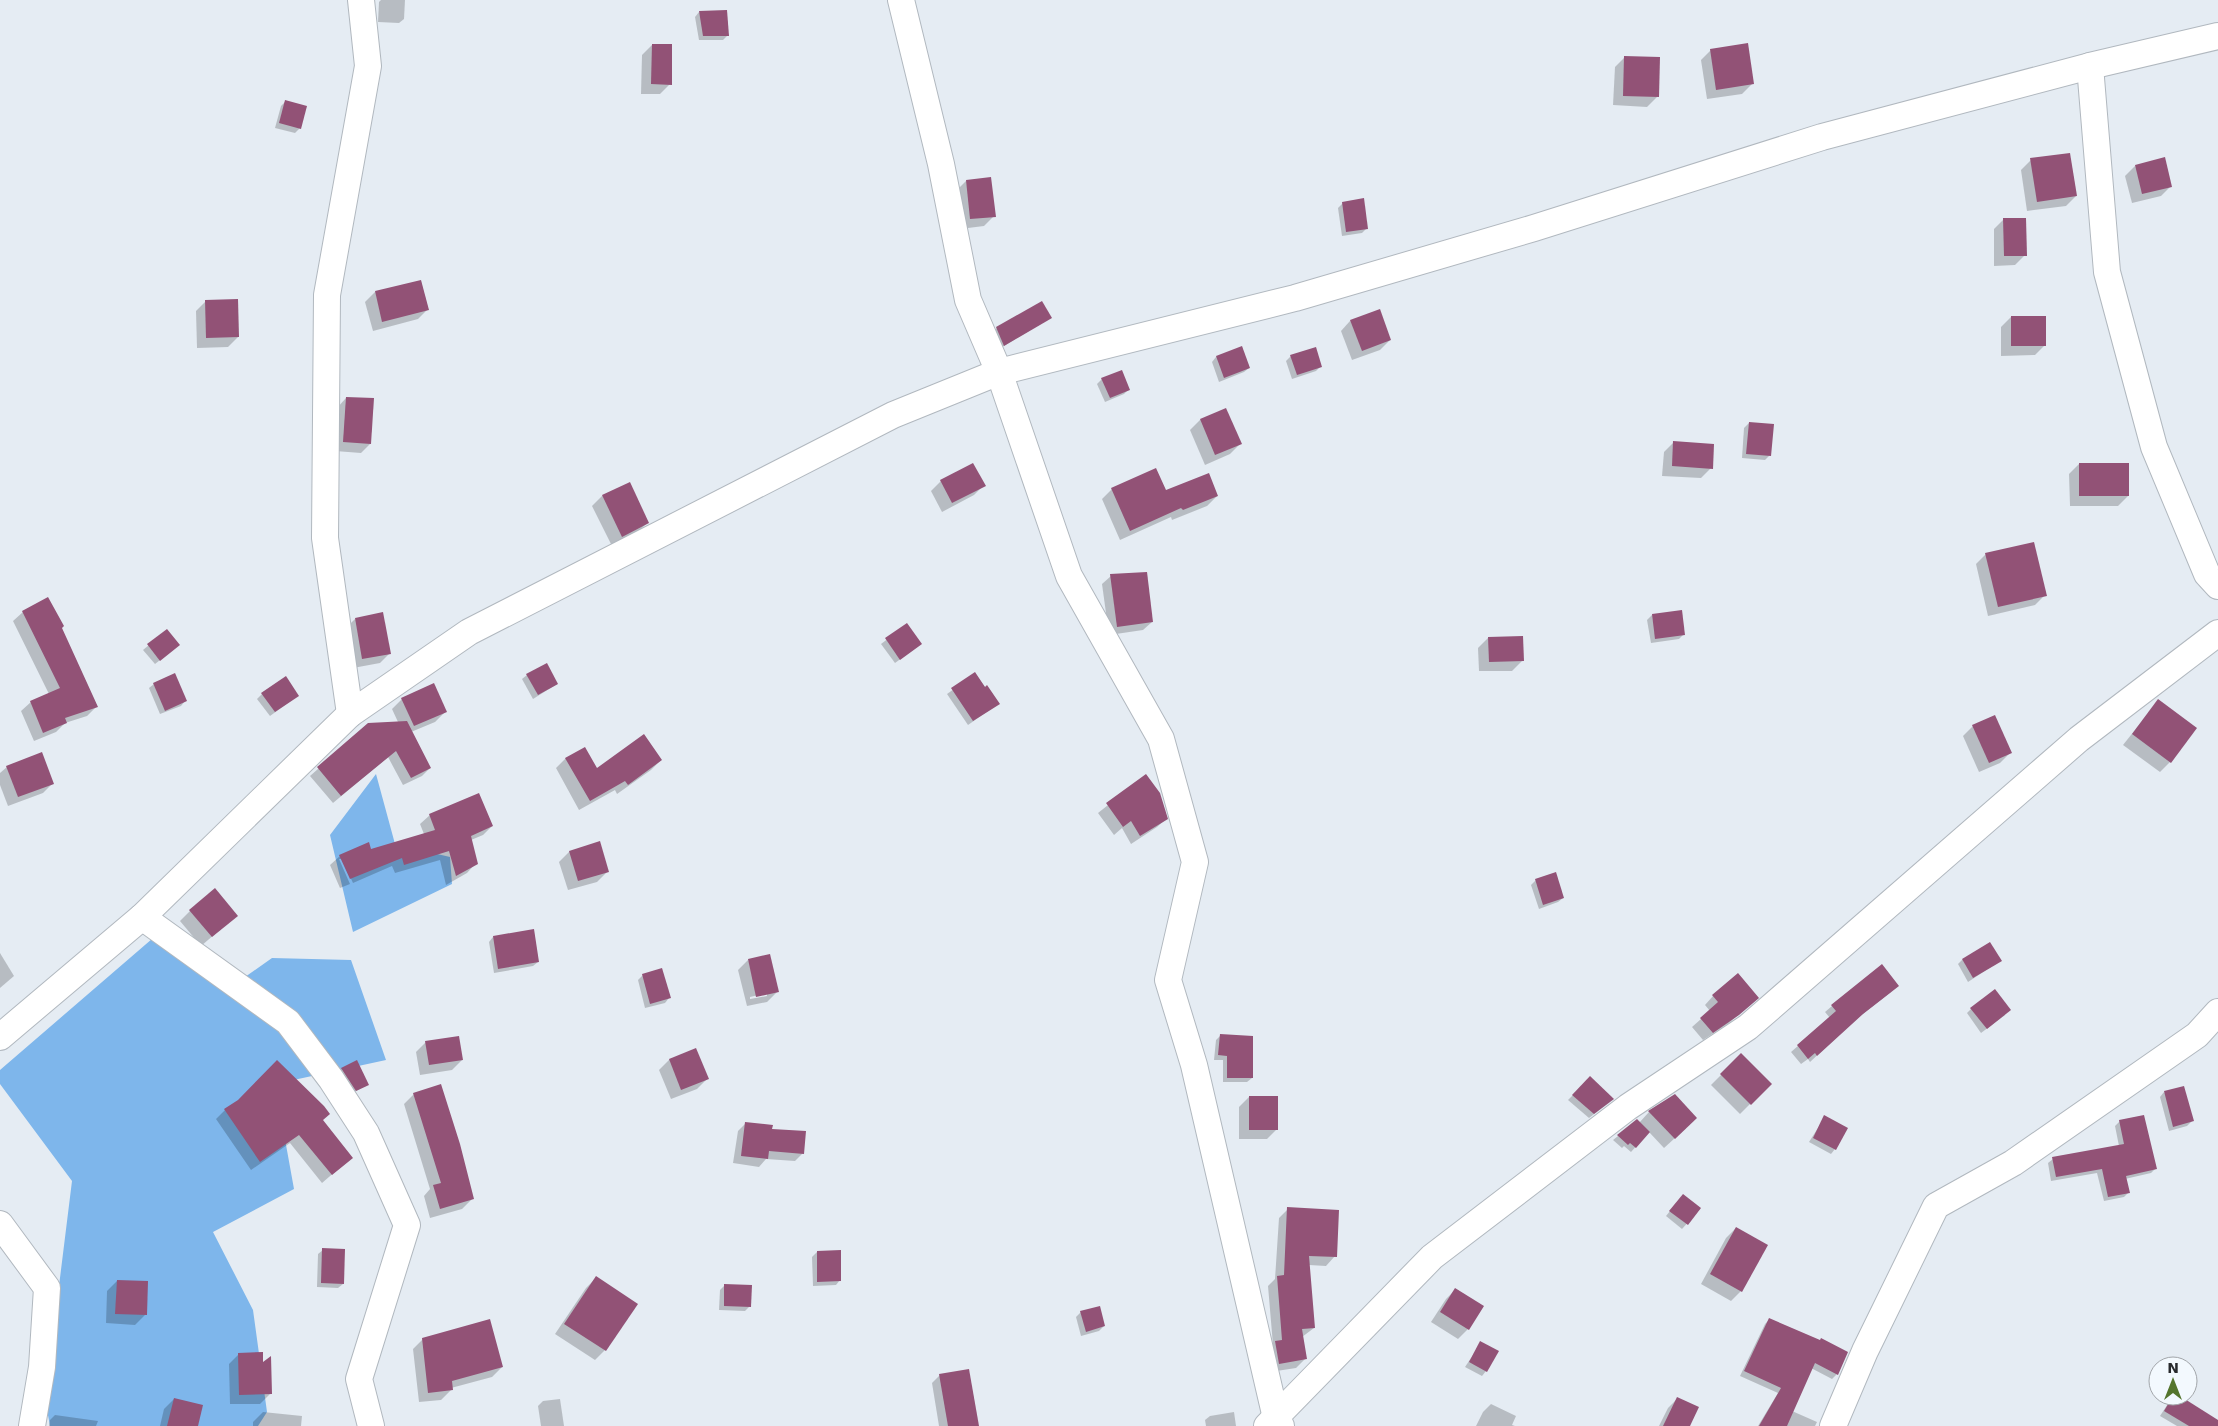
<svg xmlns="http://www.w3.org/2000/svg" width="2218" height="1426" viewBox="0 0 2218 1426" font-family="'DejaVu Sans',sans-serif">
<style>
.forest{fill:#7eb6eb}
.shadow{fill:#0003;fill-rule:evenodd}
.building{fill:#925276}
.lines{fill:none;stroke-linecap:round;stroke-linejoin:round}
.street-casing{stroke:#b1b8bf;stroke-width:28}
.street{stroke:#fff;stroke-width:26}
</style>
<rect width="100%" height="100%" fill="#e5ecf3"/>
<g class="forest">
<polygon points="376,774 395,844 450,857 452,884 353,932 330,835"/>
<polygon points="167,926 245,977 272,958 351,960 386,1060 275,1084 294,1189 213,1232 253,1310 267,1412 258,1426 50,1426 45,1399 72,1181 0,1084 0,1070"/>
</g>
<g class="shadow">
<polygon points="381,0 405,0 404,19 399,23 378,22 379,2"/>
<polygon points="699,12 728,35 723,40 699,40 695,17"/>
<polygon points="652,45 670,84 660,94 641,94 642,55"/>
<polygon points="1711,50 1752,84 1742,94 1707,99 1701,60"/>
<polygon points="1625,57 1657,97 1647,107 1613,105 1615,67"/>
<polygon points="285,102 300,128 295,133 275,128 281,106"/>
<polygon points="2031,160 2076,196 2066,206 2027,211 2021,170"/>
<polygon points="2135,166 2171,186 2161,196 2132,203 2125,176"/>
<polygon points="990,179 994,216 984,226 960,229 956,191 966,181"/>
<polygon points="1343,203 1367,228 1362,233 1342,236 1338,208"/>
<polygon points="2004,219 2025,255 2015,265 1994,266 1994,229"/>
<polygon points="420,281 428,309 418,319 373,331 365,302 375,292"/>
<polygon points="206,301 238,337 228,347 197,348 196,311"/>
<polygon points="2011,317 2045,345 2035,355 2001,356 2001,327"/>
<polygon points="1050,318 999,349 992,332 997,328"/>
<polygon points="1350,321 1390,340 1380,350 1352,360 1341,331"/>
<polygon points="1241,348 1249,368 1244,372 1219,382 1212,362 1216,357"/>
<polygon points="1291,356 1321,366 1316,371 1292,379 1286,361"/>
<polygon points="1102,379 1128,390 1124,394 1105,402 1097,384"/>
<polygon points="346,398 370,444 361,453 335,451 337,408"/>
<polygon points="1225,410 1240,444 1230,454 1205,465 1190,430 1200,420"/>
<polygon points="1749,423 1770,455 1765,460 1742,458 1744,428"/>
<polygon points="1674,442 1711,468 1701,478 1662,476 1664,452"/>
<polygon points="2079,464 2128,496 2118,506 2070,506 2069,474"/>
<polygon points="941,481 984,485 974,495 942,512 931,491"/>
<polygon points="629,484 647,523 637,533 612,546 592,506 602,496"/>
<polygon points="1112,489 1165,492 1217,496 1207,506 1172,520 1171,517 1120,540 1102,499"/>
<polygon points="1986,554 2045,595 2035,605 1988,616 1976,564"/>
<polygon points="1111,576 1152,622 1143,630 1109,635 1102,584"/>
<polygon points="1681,611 1684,634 1679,639 1651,643 1647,620 1652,615"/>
<polygon points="23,612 61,628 97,706 87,716 65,723 56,732 34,741 21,711 31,702 49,694 13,621"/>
<polygon points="355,619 390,653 380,663 353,668 345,629"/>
<polygon points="906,625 921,644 895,663 881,644"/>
<polygon points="167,630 174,649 155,664 143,650"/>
<polygon points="1488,638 1522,661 1512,671 1479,671 1478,648"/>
<polygon points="975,674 998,704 968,725 947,694"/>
<polygon points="527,675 557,684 533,699 522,679"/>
<polygon points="154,684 185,701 181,706 160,714 149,688"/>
<polygon points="262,694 292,700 270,716 257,699"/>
<polygon points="402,699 445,712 435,722 411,732 430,768 422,776 403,785 388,757 333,803 310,776 368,725 398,722 392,709"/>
<polygon points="2158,701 2170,762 2160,772 2123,745"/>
<polygon points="1973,726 2010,753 2000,763 1979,772 1963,736"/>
<polygon points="566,758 596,770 661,760 651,770 617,794 615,790 579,810 556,768"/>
<polygon points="7,767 53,783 43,793 8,806 0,785 0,773"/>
<polygon points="1146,775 1166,819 1157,827 1131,844 1122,828 1114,835 1098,813"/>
<polygon points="430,815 492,826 483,835 471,840 476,863 467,873 446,885 440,860 395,873 392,866 353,883 342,859 339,859 350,884 340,888 330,865 340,856 371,851 424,834 420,824"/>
<polygon points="599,843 607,872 597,882 568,890 559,862 569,852"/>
<polygon points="1536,880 1563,898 1558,902 1539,909 1531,885"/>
<polygon points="190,911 236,916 201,946 180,921"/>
<polygon points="493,937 538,962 533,966 494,973 489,942"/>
<polygon points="0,953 14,976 0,988"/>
<path d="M748,960L777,992L767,1002L747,1006L738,970ZM767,993V996L750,999V997Z"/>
<polygon points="1962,960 2000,961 1968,982 1958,964"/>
<polygon points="643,975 669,998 665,1003 645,1008 638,980"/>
<polygon points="1891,992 1855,1020 1810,1062 1808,1059 1801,1064 1791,1052 1830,1018 1825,1012 1832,1006"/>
<polygon points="1713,996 1748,1006 1729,1023 1703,1040 1692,1027 1710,1011 1705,1005"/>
<polygon points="1971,1009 2005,1015 1981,1033 1967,1013"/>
<polygon points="1221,1035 1252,1078 1247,1082 1223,1082 1223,1060 1214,1060 1216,1040"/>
<polygon points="426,1042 462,1060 452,1070 420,1075 416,1052"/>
<polygon points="696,1050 707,1079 697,1089 671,1099 659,1070 669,1060"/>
<polygon points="1741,1055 1770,1084 1740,1114 1711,1085"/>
<polygon points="342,1069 367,1085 351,1094 337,1073"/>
<polygon points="1590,1078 1608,1103 1589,1118 1568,1100"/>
<polygon points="2164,1092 2192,1121 2187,1126 2169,1131 2160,1097"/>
<polygon points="414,1094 472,1199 462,1209 430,1218 424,1196 430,1189 404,1104"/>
<polygon points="1674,1096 1686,1128 1664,1148 1649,1132 1631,1152 1624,1146 1622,1148 1613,1140 1637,1121 1639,1123 1649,1112"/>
<polygon points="1249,1097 1277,1129 1267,1139 1239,1139 1239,1107"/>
<polygon points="225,1110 321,1120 351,1158 322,1183 290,1143 251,1170 216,1119"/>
<polygon points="1825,1117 1835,1149 1831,1154 1809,1142"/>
<polygon points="2120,1121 2156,1168 2151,1173 2125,1179 2128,1193 2124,1197 2104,1201 2097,1173 2051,1181 2048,1163 2053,1159 2119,1146 2115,1126"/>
<polygon points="746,1123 803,1153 795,1161 766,1159 759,1167 733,1163 738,1131"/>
<polygon points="1679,1200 1700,1209 1682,1229 1666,1216"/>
<polygon points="1288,1209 1335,1256 1326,1266 1309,1265 1314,1328 1302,1337 1305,1359 1296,1368 1270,1372 1266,1352 1273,1345 1268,1286 1275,1279 1279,1218"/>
<polygon points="1736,1228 1741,1291 1731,1301 1701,1284 1726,1238"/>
<polygon points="323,1250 343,1284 338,1288 317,1287 318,1254"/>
<polygon points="817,1252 840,1280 836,1285 813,1286 812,1257"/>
<polygon points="596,1278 605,1350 595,1360 555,1334 586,1288"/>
<polygon points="117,1281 145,1315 135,1325 106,1323 107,1291"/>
<polygon points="725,1285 750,1306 745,1311 719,1310 720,1290"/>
<polygon points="1456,1289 1483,1307 1468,1329 1458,1339 1431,1322 1446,1299"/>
<polygon points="1081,1312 1104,1326 1099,1331 1081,1336 1076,1317"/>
<polygon points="1769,1320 1819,1342 1837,1374 1832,1379 1811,1368 1792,1411 1817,1422 1815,1426 1758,1426 1778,1393 1740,1376 1765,1324"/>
<polygon points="423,1339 502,1367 492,1377 451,1388 451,1390 441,1400 419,1402 413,1349"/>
<polygon points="1481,1343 1486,1371 1482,1376 1465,1367"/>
<polygon points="239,1354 262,1364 270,1394 260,1404 230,1404 229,1364"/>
<polygon points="940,1375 977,1426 939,1426 932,1383"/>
<polygon points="2173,1396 2178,1396 2200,1426 2177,1426 2160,1416"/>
<polygon points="1678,1398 1689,1426 1659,1426 1668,1408"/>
<polygon points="174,1399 197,1426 160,1426 164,1409"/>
<polygon points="560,1399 564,1426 541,1426 538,1406 543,1401"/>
<polygon points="1491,1404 1516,1416 1512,1425 1515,1426 1476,1426 1483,1412"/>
<polygon points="263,1412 302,1416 301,1426 253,1426 253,1422"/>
<polygon points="1234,1412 1236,1426 1206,1426 1205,1420 1210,1416"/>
<polygon points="55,1415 98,1421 96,1426 49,1426 50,1420"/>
</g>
<g class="building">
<polygon points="727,10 729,36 703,36 699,11"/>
<polygon points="1748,43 1754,84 1716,90 1710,49"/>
<polygon points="652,44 672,44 672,85 651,84"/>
<polygon points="1624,56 1660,57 1659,97 1623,96"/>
<polygon points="285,100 307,106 301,129 279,123"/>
<polygon points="2070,153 2077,196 2037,202 2030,158"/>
<polygon points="2165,157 2172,187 2142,194 2135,165"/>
<polygon points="991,177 996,217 970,219 966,180"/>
<polygon points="1364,198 1368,229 1346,232 1342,202"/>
<polygon points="2003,218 2026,218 2027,256 2004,256"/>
<polygon points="421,280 429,310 382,322 375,291"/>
<polygon points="238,299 239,337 206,338 205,300"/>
<polygon points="1042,301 1052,318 1004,346 996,327"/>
<polygon points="1380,309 1391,340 1362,351 1350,320"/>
<rect x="2011" y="316" width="35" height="30"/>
<polygon points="1242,346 1250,368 1224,378 1216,356"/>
<polygon points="1316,347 1322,367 1297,375 1290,355"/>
<polygon points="1122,370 1130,390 1110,398 1101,378"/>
<polygon points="346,397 374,398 371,444 343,442"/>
<polygon points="1226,408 1242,444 1215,455 1200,419"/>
<polygon points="1749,422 1774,424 1771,456 1746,454"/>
<polygon points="1673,441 1714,444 1713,469 1672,466"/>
<polygon points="973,463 986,486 952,503 940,480"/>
<rect x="2079" y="463" width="50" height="33"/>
<polygon points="1156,468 1166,490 1209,473 1218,496 1183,510 1181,508 1130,531 1111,488"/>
<polygon points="630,482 649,523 622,537 602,495"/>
<polygon points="2034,542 2047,596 1998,607 1985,553"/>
<polygon points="1147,572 1153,622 1117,627 1110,574"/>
<polygon points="48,597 64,626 62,628 98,707 65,718 67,723 43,733 30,701 60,688 22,611"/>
<polygon points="1682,610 1685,635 1655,639 1652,614"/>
<polygon points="383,612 391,654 362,659 355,618"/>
<polygon points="907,623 922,644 900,660 885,638"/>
<polygon points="167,629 180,645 160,661 147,644"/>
<polygon points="1523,636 1524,661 1489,662 1488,637"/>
<polygon points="547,663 558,684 538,695 526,674"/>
<polygon points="975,672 985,687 987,685 1000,704 973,721 951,688"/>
<polygon points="175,673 187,701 165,711 153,683"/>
<polygon points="286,676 299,696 275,712 261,693"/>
<polygon points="434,683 447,712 414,726 401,698"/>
<polygon points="2158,699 2197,728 2171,763 2132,734"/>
<polygon points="1995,715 2012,753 1989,763 1972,725"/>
<polygon points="407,721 431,768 411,778 396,751 341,796 317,767 368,723"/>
<polygon points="644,734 662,760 628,785 625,781 590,801 565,758 585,747 597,768"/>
<polygon points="42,752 54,784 18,797 6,766"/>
<polygon points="1146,774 1160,793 1168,819 1140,836 1131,821 1123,827 1106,803"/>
<polygon points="479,793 493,826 471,836 478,864 456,876 449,851 404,865 402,858 350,879 339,855 369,842 371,849 435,830 429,814"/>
<polygon points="600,841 609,872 578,881 569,851"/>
<polygon points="1556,872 1564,898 1543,905 1535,879"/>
<polygon points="215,888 238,916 212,937 189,910"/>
<polygon points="534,929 539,962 498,969 493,936"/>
<polygon points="1990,942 2002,961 1973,978 1962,959"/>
<polygon points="770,954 779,992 756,997 748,959"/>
<polygon points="1882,964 1899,986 1863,1014 1817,1056 1815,1053 1808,1059 1797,1045 1836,1011 1831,1005"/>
<polygon points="662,968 671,998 650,1004 642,974"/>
<polygon points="1738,973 1759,998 1739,1015 1713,1033 1700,1018 1718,1002 1712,995"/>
<polygon points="1995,989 2011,1010 1987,1029 1970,1008"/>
<polygon points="1220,1034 1253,1036 1253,1078 1227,1078 1227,1056 1218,1055"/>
<polygon points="459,1036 463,1060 429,1065 425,1041"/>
<polygon points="696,1048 709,1079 681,1090 669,1059"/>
<polygon points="1741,1053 1772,1084 1751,1105 1720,1074"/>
<polygon points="277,1060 324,1106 330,1114 323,1120 353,1158 332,1175 299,1135 260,1162 224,1109 238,1100"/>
<polygon points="357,1060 369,1085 356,1091 341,1068"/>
<polygon points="1590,1076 1614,1099 1594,1114 1572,1095"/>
<polygon points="441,1084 460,1144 474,1199 440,1209 433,1185 441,1183 413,1093"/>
<polygon points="2184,1086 2194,1121 2173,1127 2164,1091"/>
<polygon points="1675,1094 1697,1118 1675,1139 1648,1111"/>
<rect x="1249" y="1096" width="29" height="34"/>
<polygon points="1824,1115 1848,1128 1836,1150 1813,1138"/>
<polygon points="2144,1115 2157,1169 2126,1176 2130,1193 2108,1197 2102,1169 2056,1177 2052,1157 2124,1144 2119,1120"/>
<polygon points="1637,1119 1650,1132 1636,1148 1630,1143 1628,1145 1617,1135"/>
<polygon points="745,1122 773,1125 772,1129 806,1131 804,1154 769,1151 768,1159 741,1156"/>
<polygon points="1683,1194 1701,1208 1688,1225 1669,1211"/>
<polygon points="1287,1207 1339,1210 1337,1257 1309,1256 1315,1328 1302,1329 1307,1359 1279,1364 1275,1341 1282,1340 1277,1276 1284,1275"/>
<polygon points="1736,1227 1768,1245 1742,1292 1710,1274"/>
<polygon points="322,1248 345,1249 344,1284 321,1283"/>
<polygon points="841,1250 841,1281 817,1282 817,1251"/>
<polygon points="596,1276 638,1304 606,1351 564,1324"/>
<polygon points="117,1280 148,1281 147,1315 115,1314"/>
<polygon points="724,1284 752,1285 751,1307 724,1306"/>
<polygon points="1455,1288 1484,1306 1469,1330 1440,1312"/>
<polygon points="1100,1306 1105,1326 1086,1332 1080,1311"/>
<polygon points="1769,1318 1820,1340 1821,1338 1848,1352 1838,1375 1815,1363 1787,1426 1759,1426 1781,1388 1744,1371"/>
<polygon points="490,1319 503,1367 452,1381 453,1390 428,1393 422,1338"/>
<polygon points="1480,1341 1499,1351 1487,1372 1469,1362"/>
<polygon points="263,1352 263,1362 271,1356 272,1394 239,1395 238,1353"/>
<polygon points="969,1369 979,1426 948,1426 939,1374"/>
<polygon points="2173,1396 2180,1396 2218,1420 2218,1426 2189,1426 2164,1411"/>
<polygon points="1677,1397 1699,1407 1690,1426 1663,1426"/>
<polygon points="174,1398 203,1405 198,1426 167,1426"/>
</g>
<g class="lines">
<defs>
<g id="street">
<polyline points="901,0 941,164 968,300 999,372 1069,576 1161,739 1195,862 1168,980 1194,1065 1276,1418 1281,1426"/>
<polyline points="2090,66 2107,272 2154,447 2207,574 2218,586"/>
<polyline points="350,714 325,538 327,295 368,66 361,0"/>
<polyline points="142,917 288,1022 331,1079 366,1133 407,1225 359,1379 371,1426"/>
<polyline points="0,1037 142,917 350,714 469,632 893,415 999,372 1295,298 1534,228 1822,137 2090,66 2218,36"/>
<polyline points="0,1224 47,1288 42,1367 32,1426"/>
<polyline points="1267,1426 1432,1257 1628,1107 1748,1027 2079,739 2218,633"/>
<polyline points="1833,1426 1865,1351 1936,1206 2013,1163 2197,1035 2218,1012"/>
</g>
</defs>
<use href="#street" class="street-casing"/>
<use href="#street" class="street"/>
</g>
<g transform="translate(2173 1381)"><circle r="24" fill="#f3f9fe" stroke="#a2a6aa"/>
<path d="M0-4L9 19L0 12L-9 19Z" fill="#54752d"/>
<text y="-8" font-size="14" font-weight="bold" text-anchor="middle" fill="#282a2d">N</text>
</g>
</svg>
